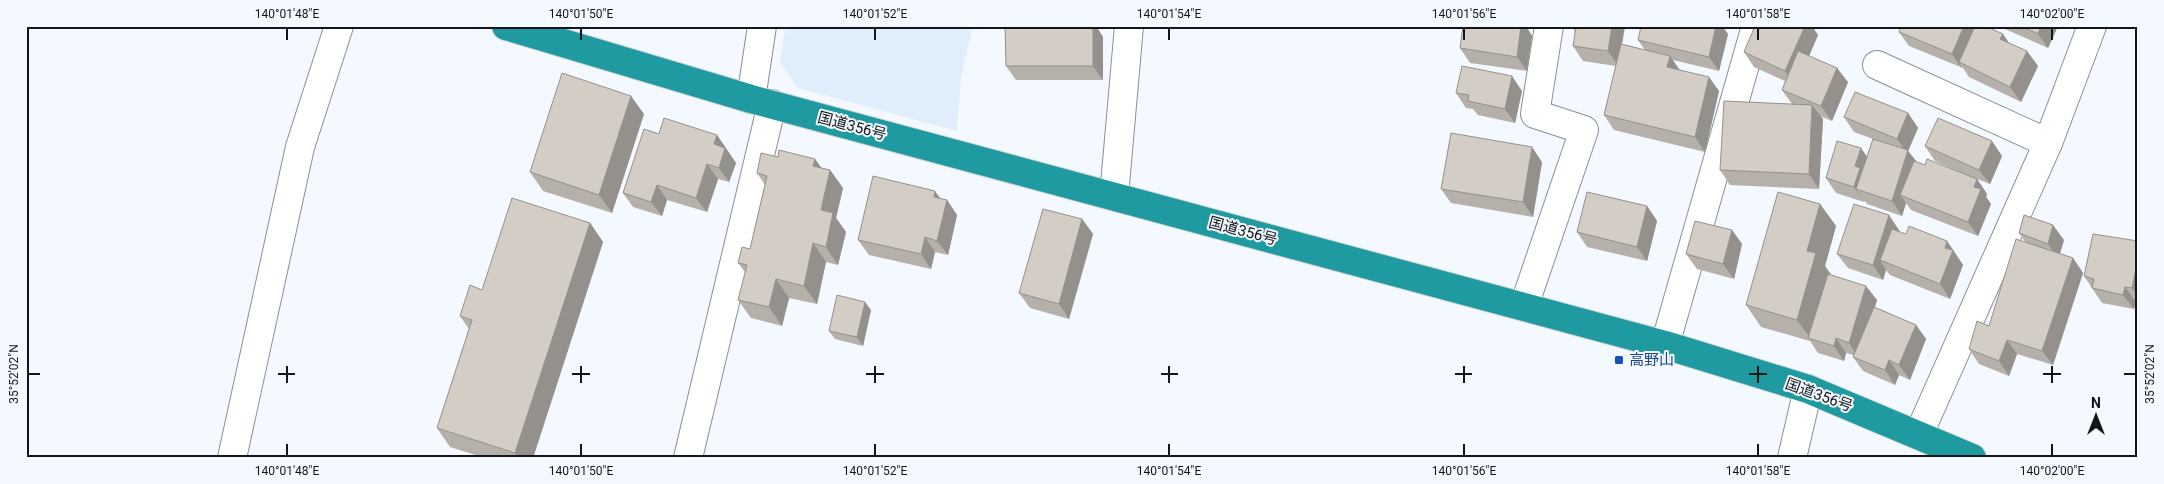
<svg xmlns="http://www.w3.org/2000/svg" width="2164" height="484" viewBox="0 0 2164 484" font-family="Roboto,'Noto Sans JP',sans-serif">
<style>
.built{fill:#dfeefa}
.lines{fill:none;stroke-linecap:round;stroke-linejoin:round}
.minor-casing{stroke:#888f95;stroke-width:30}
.highway-casing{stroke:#d5d5d5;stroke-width:30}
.minor{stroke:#fff;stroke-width:28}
.highway{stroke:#1e9aa0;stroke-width:28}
.wall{fill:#b5b0aa}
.shaded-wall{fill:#94908b}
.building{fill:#d3cdc6;stroke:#94908b}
.ticks{fill:none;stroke:#131618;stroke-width:2}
.transit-dot{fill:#1a4fb4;stroke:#f3f9fe;stroke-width:2}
.labels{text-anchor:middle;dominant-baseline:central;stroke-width:4;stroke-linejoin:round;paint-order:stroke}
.street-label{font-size:15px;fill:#131618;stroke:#f3f9fe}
.transit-label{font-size:15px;fill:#164399;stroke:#f3f9fe;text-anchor:start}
.neatline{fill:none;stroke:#131618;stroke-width:2}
.ticks-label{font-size:12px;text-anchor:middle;fill:#131618}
</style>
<rect width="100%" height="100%" fill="#f3f9fe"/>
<polygon class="built" points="786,26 973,26 961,77 957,131 798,88 780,62"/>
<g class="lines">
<defs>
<g id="minor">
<polyline points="1877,65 2048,143"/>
<polyline points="751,99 762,26"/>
<polyline points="1114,196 1129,26"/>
<polyline points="1524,306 1584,130 1535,114 1549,26"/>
<polyline points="1665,345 1756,26"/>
<polyline points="1919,434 2048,143 2092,26"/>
<polyline points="232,458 300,147 339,26"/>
<polyline points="688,458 772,104"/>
<polyline points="1792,458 1808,389"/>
</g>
<polyline id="highway" points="506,26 751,99 1665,345 1808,389 1972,458"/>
</defs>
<use href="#minor" class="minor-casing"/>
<use href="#highway" class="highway-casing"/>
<use href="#minor" class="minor"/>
<use href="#highway" class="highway"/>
</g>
<g class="wall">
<polygon points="1005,26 1096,26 1103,37 1103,80 1016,80 1006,66"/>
<polygon points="1463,26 1526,26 1532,36 1527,71 1470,63 1460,48"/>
<polygon points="1572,26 1625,26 1622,44 1645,50 1638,40 1641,26 1722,26 1728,34 1719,71 1673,60 1680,70 1719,91 1705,152 1614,130 1604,115 1616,66 1583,61 1573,46 1575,32"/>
<polygon points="1998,26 2058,26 2048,48"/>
<polygon points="1899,32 2003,34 2008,43 2038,66 2021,102 1969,77 1963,68 1909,46"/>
<polygon points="1818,35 1809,56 1848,82 1832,121 1820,116 1823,119 1819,189 1730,185 1720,170 1792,104 1782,90 1785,81 1754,67 1744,52"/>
<polygon points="1522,91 1515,123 1478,115 1473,109 1466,108 1456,93"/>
<polygon points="1908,113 1918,128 1908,151 1917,162 1925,165 1971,177 1935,161 1925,146 2002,156 1990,184 1977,179 1987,194 1986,197 1991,204 1978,236 1911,210 1906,203 1902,216 1867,204 1865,201 1864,202 1836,193 1826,178 1861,148 1867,157 1873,139 1854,132 1844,117"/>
<polygon points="644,114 612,213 543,191 530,172"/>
<polygon points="659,134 717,135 736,163 729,182 718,179 707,212 667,200 662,216 633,207 623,193"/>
<polygon points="778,157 815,159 821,168 830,170 843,188 836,218 846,232 838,265 826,262 817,304 789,298 782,326 751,318 738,300 745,272 738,263 750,249 765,185 757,173"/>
<polygon points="1542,162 1533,217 1451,203 1441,189"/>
<polygon points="941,199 947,200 957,215 948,255 935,252 931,269 869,255 858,240"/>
<polygon points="1820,204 1836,226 1825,266 1831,275 1877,300 1875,307 1916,325 1926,339 1910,380 1899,375 1895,385 1863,371 1853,357 1853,355 1846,353 1844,361 1818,353 1810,341 1761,327 1746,305"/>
<polygon points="1647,206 1657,221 1647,261 1587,247 1577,232"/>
<polygon points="1082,219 1093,234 1069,319 1030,308 1019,293"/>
<polygon points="590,223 603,242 533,458 485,458 450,447 437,428 469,329 460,316 482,290"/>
<polygon points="1732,230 1742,244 1734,279 1697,269 1686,254"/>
<polygon points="1899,230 1899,232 1906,234 1947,241 1963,265 1950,299 1890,275 1886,270 1883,280 1848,268 1837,254"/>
<polygon points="2019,233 2064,240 2060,254 2073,258 2083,273 2053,365 2017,354 2009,376 1979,364 1969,349 1989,326 2026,243"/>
<polygon points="2138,241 2138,302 2136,302 2134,309 2102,303 2084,276"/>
<polygon points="871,310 863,346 835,339 829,331"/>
</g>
<g class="shaded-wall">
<polygon points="1093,26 1096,26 1103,37 1103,80 1093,66"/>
<polygon points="1521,26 1526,26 1532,36 1527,71 1517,57"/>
<polygon points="1612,26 1625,26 1618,66 1608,51"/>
<polygon points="1716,26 1722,26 1728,34 1719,71 1709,57"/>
<polygon points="1805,26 1812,26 1818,35 1796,86 1785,71"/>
<polygon points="1964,26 1977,26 1959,62 1962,69 1952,54"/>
<polygon points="2041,26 2058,26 2048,48 2038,34"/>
<polygon points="2003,34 2013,49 2000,39"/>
<polygon points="2027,51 2038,66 2021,102 2010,87"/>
<polygon points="1670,56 1680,71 1667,67"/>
<polygon points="1837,68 1848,82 1832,121 1821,106"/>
<polygon points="1512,76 1522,91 1515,123 1505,109"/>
<polygon points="1709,77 1719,91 1705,152 1695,137"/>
<polygon points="631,96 644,114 612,213 599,195"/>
<polygon points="1812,105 1823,119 1819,189 1809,174"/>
<polygon points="1908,113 1918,128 1908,151 1919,165 1900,195 1906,203 1902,216 1892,201 1907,153 1897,139"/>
<polygon points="717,135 736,163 729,182 719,168 714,144"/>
<polygon points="1992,141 2002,156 1990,184 1979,170"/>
<polygon points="1532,147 1542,162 1533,217 1523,202"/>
<polygon points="1861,148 1871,163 1856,189 1864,202 1854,187 1855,166"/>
<polygon points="815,159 828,177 813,166"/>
<polygon points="707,164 718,179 707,212 696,198"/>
<polygon points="830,170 843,188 836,218 846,232 838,265 826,247 821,210"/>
<polygon points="1977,179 1987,194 1986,197 1991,204 1978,236 1968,222 1974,187"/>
<polygon points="657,185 667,200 662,216 651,202"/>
<polygon points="935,191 945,205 947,200 957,215 948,255 937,241 934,197"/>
<polygon points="1820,204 1836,226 1825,266 1832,276 1811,339 1797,320 1807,251"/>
<polygon points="1647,206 1657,221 1647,261 1637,247"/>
<polygon points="1889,215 1899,230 1888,264 1880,260 1886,270 1883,280 1873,265"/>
<polygon points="1082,219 1093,234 1069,319 1059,304"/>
<polygon points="590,223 603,242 533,458 519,458 515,453"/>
<polygon points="2053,225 2064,240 2058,259 2048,244"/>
<polygon points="1732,230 1742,244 1734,279 1723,264"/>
<polygon points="925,237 935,252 931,269 921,254"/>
<polygon points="1947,241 1963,265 1950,299 1940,284 1945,248"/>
<polygon points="813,243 826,262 817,304 804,286"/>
<polygon points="2073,258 2083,273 2053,365 2042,351"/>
<polygon points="2138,259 2138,289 2137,288 2138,296 2132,288"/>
<polygon points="776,279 789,298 782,326 769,307"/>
<polygon points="1866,286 1877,300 1859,358 1849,343"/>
<polygon points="2125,287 2136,302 2134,309 2123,295"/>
<polygon points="865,302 871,310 863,346 857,337"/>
<polygon points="1916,325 1926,339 1910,380 1899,365"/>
<polygon points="1836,338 1846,353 1844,361 1834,346"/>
<polygon points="2007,340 2017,354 2009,376 1999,361"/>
<polygon points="1889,360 1899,375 1895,385 1885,370"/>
</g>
<g class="building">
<polygon points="1005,26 1093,26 1093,66 1006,66"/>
<polygon points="1463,26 1521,26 1517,57 1460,48"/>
<polygon points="1575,26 1612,26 1608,51 1573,46 1576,27"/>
<polygon points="1641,26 1716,26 1709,57 1638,40"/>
<polygon points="1755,26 1805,26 1785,71 1744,52"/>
<polygon points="1901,26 1964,26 1952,54 1899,32"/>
<polygon points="1975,26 1985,26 2003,34 2000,39 2027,51 2010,87 1959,62"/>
<polygon points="2021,26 2041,26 2038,34"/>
<polygon points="1621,44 1670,56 1667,67 1709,77 1695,137 1604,115"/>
<polygon points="1798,51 1837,68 1821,106 1782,90"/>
<polygon points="1462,66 1512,76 1505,109 1468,101 1469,95 1456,93"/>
<polygon points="562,73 631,96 599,195 530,172"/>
<polygon points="1855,92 1908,113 1897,139 1844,117"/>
<polygon points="1724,101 1812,105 1809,174 1720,170"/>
<polygon points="664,118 717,135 714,144 725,148 719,168 707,164 696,198 657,185 651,202 623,193 644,129 659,134"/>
<polygon points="1938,118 1992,141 1979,170 1925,146"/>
<polygon points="1451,133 1532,147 1523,202 1441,189"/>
<polygon points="1873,139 1908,150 1892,201 1856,189"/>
<polygon points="1837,141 1861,148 1855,166 1860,168 1854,187 1826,178"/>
<polygon points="779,150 815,159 813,166 830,170 821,210 833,213 826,247 813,243 804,286 776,279 769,307 738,300 747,265 738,263 742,247 750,249 767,176 757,173 761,153 778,157"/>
<polygon points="1927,159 1977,179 1974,187 1981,189 1968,222 1900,195 1914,161 1925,165"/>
<polygon points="873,176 935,191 934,197 947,200 937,241 925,237 921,254 858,240"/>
<polygon points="1587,192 1647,206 1637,247 1577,232"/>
<polygon points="1778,192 1820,204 1807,251 1816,253 1797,320 1746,305"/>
<polygon points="512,198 590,223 515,453 437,428 472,320 460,316 470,285 482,290"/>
<polygon points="1854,204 1889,215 1873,265 1837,254"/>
<polygon points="1043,209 1082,219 1059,304 1019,293"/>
<polygon points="2024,215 2053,225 2048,244 2019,233"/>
<polygon points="1695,221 1732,230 1723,264 1686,254"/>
<polygon points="1909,226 1947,241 1945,248 1953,250 1940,284 1880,260 1892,229 1906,234"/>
<polygon points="2093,234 2138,241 2138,259 2132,288 2125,287 2123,295 2092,288 2094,279 2084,276"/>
<polygon points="2016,239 2073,258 2042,351 2007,340 1999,361 1969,349 1977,321 1989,326"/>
<polygon points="1828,274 1866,286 1849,343 1836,338 1834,346 1808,338"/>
<polygon points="837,295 865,302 857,337 829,331"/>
<polygon points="1874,307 1916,325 1899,365 1889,360 1885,370 1853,357"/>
</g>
<path class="ticks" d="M287,28V40M581,28V40M875,28V40M1169,28V40M1464,28V40M1758,28V40M2052,28V40M287,366V383M581,366V383M875,366V383M1169,366V383M1464,366V383M1758,366V383M2052,366V383M28,374H40M278,374H295M572,374H590M866,374H884M1161,374H1178M1455,374H1472M1749,374H1767M2043,374H2061M2124,374H2136M287,444V456M581,444V456M875,444V456M1169,444V456M1464,444V456M1758,444V456M2052,444V456"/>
<rect class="transit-dot" x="1614" y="355" width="10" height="10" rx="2.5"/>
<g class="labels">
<g class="street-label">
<text transform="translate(852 126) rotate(15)">国道356号</text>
<text transform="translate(1243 231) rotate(15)">国道356号</text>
<text transform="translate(1819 395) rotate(20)">国道356号</text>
</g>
<g class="transit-label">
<text x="1629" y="360">高野山</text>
</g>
</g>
<rect width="2164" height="484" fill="none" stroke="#f3f9fe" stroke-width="55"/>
<g transform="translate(2096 416)" stroke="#f3f9fe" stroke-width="4" paint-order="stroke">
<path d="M0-4L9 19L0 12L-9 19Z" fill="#131618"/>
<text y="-8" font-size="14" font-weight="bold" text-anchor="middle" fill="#131618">N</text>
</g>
<rect x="28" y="28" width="2108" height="428" class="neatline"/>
<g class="ticks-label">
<text x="287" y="18">140°01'48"E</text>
<text x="581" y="18">140°01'50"E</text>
<text x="875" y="18">140°01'52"E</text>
<text x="1169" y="18">140°01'54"E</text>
<text x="1464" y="18">140°01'56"E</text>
<text x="1758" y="18">140°01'58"E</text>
<text x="2052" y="18">140°02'00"E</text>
<text transform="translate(14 374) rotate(-90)" y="4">35°52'02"N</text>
<text transform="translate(2150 374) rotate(-90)" y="4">35°52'02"N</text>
<text x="287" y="475">140°01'48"E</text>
<text x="581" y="475">140°01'50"E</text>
<text x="875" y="475">140°01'52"E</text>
<text x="1169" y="475">140°01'54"E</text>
<text x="1464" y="475">140°01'56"E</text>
<text x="1758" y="475">140°01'58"E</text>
<text x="2052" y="475">140°02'00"E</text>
</g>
</svg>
